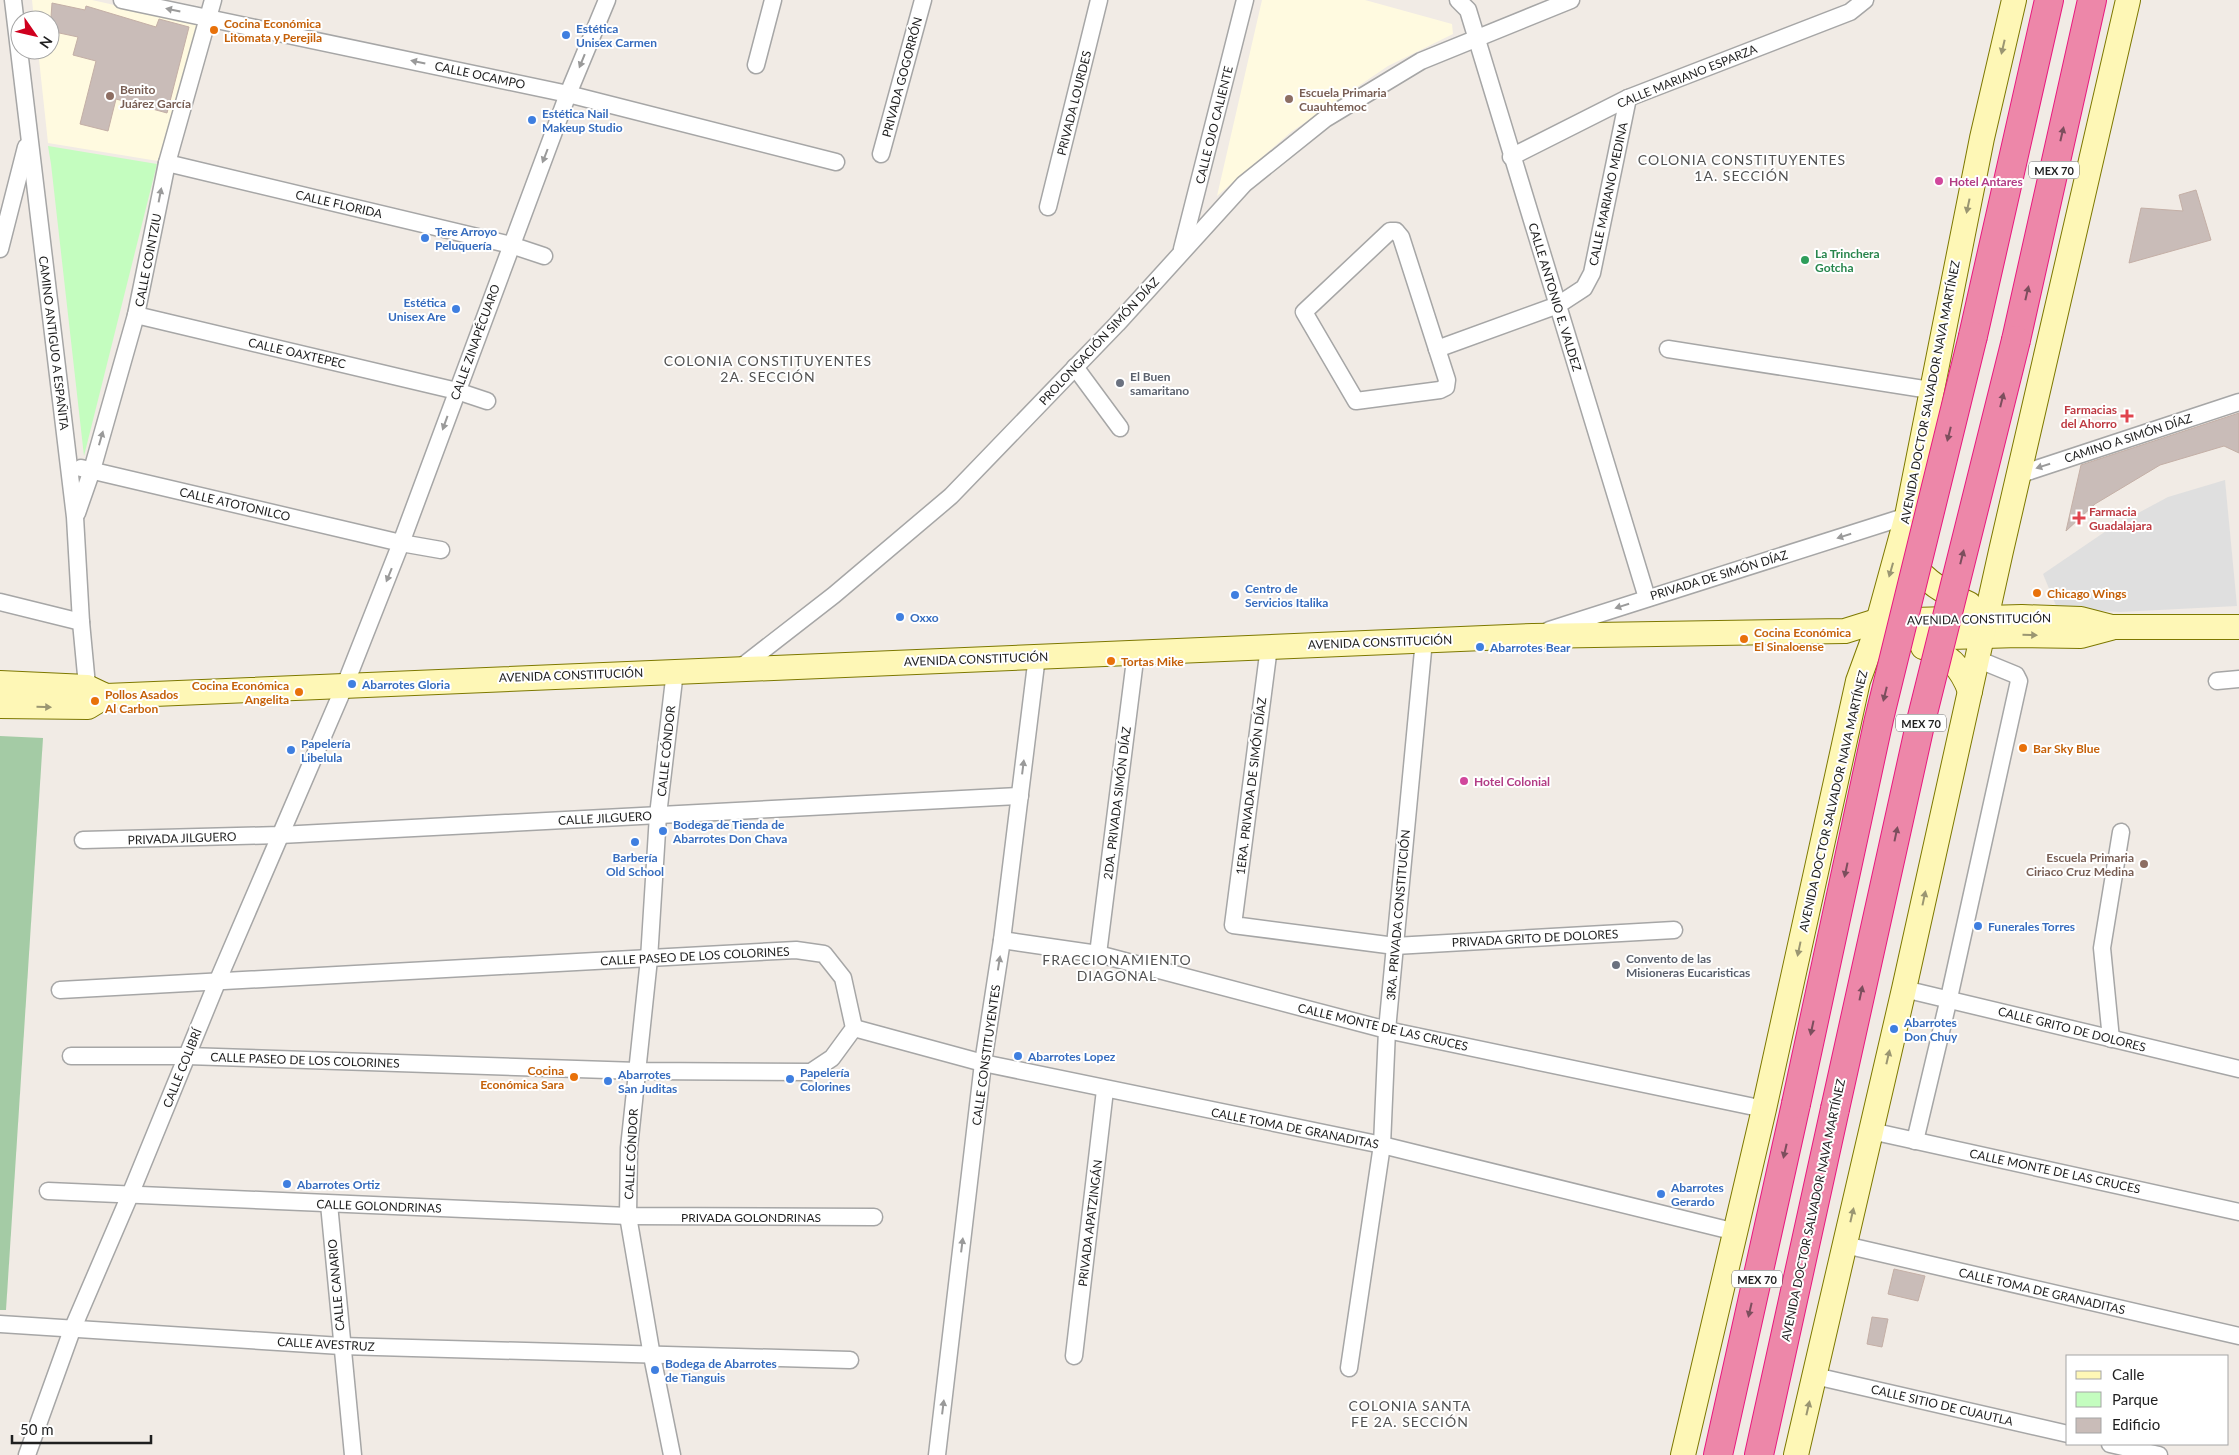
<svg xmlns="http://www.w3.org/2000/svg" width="2239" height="1455" viewBox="0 0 2239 1455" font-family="Lato,sans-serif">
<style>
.education{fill:#fffae0}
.cemetery{fill:#a4cba5}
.park{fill:#c4fdbf}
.parking{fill:#dfdfdf}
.building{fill:#c9bcb8;stroke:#c4afa6}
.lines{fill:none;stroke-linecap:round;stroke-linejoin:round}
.minor-casing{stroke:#a6a6a6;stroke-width:19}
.secondary-casing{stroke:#7d7800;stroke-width:26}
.motorway-casing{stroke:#e8197e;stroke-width:30}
.minor{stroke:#fff;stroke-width:16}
.secondary{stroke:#fef7b6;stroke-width:24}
.motorway{stroke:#ed87a9;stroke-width:28}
.motorway-bridge-casing{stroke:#e8197e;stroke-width:30;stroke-linecap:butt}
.motorway-bridge{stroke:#ed87a9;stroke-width:28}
.oneway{fill:#9a9a9a}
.oneway2{fill:#9a9672}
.oneway3{fill:#7c4e5d}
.food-dot{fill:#e8710a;stroke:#fff;stroke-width:2}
.shop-dot{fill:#3f7fe0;stroke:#fff;stroke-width:2}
.education-dot{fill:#8d6e63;stroke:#fff;stroke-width:2}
.hotel-dot{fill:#d1479c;stroke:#fff;stroke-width:2}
.leisure-dot{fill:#2e9e5b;stroke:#fff;stroke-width:2}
.worship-dot{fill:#6b7280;stroke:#fff;stroke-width:2}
.health-dot{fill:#e0444e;stroke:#fff;stroke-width:2}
.labels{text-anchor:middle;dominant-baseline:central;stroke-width:4;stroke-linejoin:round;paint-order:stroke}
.shield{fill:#fff;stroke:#626262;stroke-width:1}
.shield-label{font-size:11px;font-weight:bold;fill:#1f1f1f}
.food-label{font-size:12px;font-weight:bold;fill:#c56008;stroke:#fff;text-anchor:start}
.shop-label{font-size:12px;font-weight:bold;fill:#366cbe;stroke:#fff;text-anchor:start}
.street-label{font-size:12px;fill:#1f1f1f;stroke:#fff}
.education-label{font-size:12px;font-weight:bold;fill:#785e54;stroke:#fff;text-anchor:start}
.hotel-label{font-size:12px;font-weight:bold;fill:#b23c85;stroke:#fff;text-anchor:start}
.leisure-label{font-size:12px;font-weight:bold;fill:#27864d;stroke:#fff;text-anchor:start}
.worship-label{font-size:12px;font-weight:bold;fill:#5b616d;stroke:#fff;text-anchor:start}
.health-label{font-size:12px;font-weight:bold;fill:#be3a42;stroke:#fff;text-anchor:end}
.neighbourhood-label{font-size:14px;letter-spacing:1px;fill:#525252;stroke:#fff}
</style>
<rect width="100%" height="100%" fill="#f1ebe5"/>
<g class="education">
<polygon points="32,0 92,0 199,24 158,161 48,143 38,50 50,50 50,20 34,20"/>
<polygon points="1262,0 1365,0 1452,24 1453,34 1388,66 1291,132 1217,196"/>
</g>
<polygon class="cemetery" points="0,736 43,738 6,1310 0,1310"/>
<polygon class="park" points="48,146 157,164 84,456 51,164"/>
<polygon class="parking" points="2225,480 2237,606 2120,612 2057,608 2043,574 2112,527 2168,497"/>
<g class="building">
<polygon points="52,3 85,10 86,6 156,27 159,19 189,27 167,113 116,99 108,131 80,124 96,61 73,55 78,37 50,31"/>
<polygon points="2196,190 2211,240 2129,263 2141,208 2183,211 2179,195"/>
<polygon points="2239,413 2239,453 2224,446 2160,465 2095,504 2066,531 2081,465"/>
<polygon points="1894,1269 1925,1276 1918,1301 1888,1294"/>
<polygon points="1872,1317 1888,1319 1882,1347 1867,1344"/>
</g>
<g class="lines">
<defs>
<g id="minor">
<polyline points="13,0 75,517 81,622 88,696"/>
<polyline points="122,0 568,94 836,162"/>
<polyline points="1458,0 1468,10 1647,598"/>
<polyline points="756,65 773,0"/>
<polyline points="881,154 923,0"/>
<polyline points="1511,157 1628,98 1850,12 1865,0"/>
<polyline points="167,163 511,245 544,256"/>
<polyline points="1048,207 1099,0"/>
<polygon points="1390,231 1396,231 1401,237 1447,380 1446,387 1440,390 1356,401 1304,312"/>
<polyline points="0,249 26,147"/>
<polyline points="1182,249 1245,0"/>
<polyline points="136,315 457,391 487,401"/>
<polyline points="1437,349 1558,305 1584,288 1592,273 1628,98"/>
<polyline points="1668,349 1930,390"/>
<polyline points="1075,367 1120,428"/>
<polyline points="81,468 401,543 441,550"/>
<polyline points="2018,475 2239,402"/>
<polyline points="77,513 92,470 136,315 167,163 213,0"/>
<polyline points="0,602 81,622"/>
<polyline points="1549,630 1907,516"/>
<polyline points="1269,647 1233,925 1395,946 1674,930"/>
<polyline points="740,668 834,595 951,496 1117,324 1244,184 1325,119 1421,61 1571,0"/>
<polyline points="2217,681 2239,679"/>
<polyline points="83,840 280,835 1020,796"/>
<polyline points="1002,940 1098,954 1387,1030 1764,1109"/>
<polyline points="1098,954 1136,652"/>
<polyline points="1904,989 2239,1069"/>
<polyline points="60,990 796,950 824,954 843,978 854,1028 832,1058 811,1072 638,1071 187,1056 71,1056"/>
<polyline points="854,1028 983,1063 1382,1145 1736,1232"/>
<polyline points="2111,1039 2102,948 2121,832"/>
<polyline points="1871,1131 2239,1212"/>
<polyline points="1915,1141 1949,998 2019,681 2016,675 1977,659"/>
<polyline points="48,1191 628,1216 874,1217"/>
<polyline points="329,1204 353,1455"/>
<polyline points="1845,1245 2239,1336"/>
<polyline points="0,1324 341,1346 850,1360"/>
<polyline points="1074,1356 1105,1090"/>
<polyline points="1349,1368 1382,1145 1387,1030 1424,640"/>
<polyline points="1815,1376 2068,1434"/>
<polyline points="2110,1444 2159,1455"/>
<polyline points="27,1455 72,1330 130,1195 218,980 345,685 401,543 568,94 607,0"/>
<polyline points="672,1455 652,1356 628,1216 629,1148 649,959 658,815 675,671"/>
<polyline points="937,1455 983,1063 1002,940 1037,656"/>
</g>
<g id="secondary">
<path d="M1908,553C1917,578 1946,594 1969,604"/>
<polyline points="1881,639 2019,635 2081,636 2111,628"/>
<path d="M1923,647C1948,653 1961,667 1970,691"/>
<polyline points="0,683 87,687 106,696 1533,636 1845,631 1877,621 2022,617 2081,619 2112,627 2239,627"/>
<polyline points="0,706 88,707 106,696"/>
<polyline points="1683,1455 1764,1109 1858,681 1873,640 1907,516 1982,138 2014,0"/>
<polyline points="1796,1455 1904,989 2001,551 2128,0"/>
</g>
<g id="motorway">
<polyline points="1973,336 2049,0"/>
<polyline points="2016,340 2092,0"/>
<polyline points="1718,1455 1796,1104"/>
<polyline points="1759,1455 1835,1109"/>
</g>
</defs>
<use href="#minor" class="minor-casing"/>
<use href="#secondary" class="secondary-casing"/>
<use href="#motorway" class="motorway-casing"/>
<use href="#minor" class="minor"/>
<use href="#secondary" class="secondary"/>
<use href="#motorway" class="motorway"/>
<defs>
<g id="motorway-bridge">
<polyline points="1796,1104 1879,719 1973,336"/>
<polyline points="1835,1109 1920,725 2016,340"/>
</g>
</defs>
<use href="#motorway-bridge" class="motorway-bridge-casing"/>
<use href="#motorway-bridge" class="motorway-bridge"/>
</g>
<defs><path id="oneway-solid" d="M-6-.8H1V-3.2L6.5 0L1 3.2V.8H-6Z" transform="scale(1.25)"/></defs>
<g class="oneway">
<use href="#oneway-solid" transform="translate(173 10) rotate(-168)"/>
<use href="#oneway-solid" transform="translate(582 61) rotate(112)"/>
<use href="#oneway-solid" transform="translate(418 62) rotate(-168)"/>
<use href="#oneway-solid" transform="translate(545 156) rotate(111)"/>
<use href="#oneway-solid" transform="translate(160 195) rotate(-79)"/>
<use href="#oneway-solid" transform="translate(445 423) rotate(110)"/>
<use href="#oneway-solid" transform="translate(101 438) rotate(-74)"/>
<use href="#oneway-solid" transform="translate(2043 466) rotate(162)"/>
<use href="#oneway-solid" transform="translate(1844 536) rotate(163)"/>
<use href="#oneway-solid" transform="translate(389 575) rotate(112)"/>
<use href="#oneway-solid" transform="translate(1622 606) rotate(162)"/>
<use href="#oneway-solid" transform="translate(1023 767) rotate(-83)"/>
<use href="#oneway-solid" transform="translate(999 963) rotate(-81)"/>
<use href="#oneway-solid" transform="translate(962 1245) rotate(-83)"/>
<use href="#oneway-solid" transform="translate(943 1407) rotate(-83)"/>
</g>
<g class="oneway2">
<use href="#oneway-solid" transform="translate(2003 47) rotate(103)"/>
<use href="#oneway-solid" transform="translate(1968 206) rotate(102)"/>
<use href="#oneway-solid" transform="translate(1891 570) rotate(106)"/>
<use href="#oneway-solid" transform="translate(2030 635) rotate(1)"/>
<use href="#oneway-solid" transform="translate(44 707) rotate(1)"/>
<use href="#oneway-solid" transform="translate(1924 898) rotate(-78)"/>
<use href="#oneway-solid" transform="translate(1799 949) rotate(102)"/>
<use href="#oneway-solid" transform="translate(1888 1057) rotate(-77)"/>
<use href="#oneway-solid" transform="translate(1852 1215) rotate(-77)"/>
<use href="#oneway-solid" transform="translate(1808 1408) rotate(-77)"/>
</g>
<g class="oneway3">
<use href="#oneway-solid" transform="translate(2062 134) rotate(-77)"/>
<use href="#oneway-solid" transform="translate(2027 293) rotate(-77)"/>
<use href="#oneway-solid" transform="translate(2002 400) rotate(-76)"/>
<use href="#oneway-solid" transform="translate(1949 434) rotate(104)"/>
<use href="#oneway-solid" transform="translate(1962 557) rotate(-76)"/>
<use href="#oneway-solid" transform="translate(1885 694) rotate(104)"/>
<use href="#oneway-solid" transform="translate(1896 834) rotate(-78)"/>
<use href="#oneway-solid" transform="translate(1846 870) rotate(102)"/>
<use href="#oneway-solid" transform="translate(1861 993) rotate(-78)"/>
<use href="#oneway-solid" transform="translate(1812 1028) rotate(102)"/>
<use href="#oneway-solid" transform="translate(1785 1151) rotate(103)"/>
<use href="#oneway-solid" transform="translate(1750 1310) rotate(103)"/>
</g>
<g class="food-dot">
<circle cx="214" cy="30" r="5"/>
<circle cx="2037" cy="593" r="5"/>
<circle cx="1744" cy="639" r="5"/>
<circle cx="1111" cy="661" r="5"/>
<circle cx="299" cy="692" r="5"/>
<circle cx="95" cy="701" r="5"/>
<circle cx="2023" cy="748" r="5"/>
<circle cx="574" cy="1077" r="5"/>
</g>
<g class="shop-dot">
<circle cx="566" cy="35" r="5"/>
<circle cx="532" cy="120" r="5"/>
<circle cx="425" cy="238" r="5"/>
<circle cx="456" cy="309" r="5"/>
<circle cx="1235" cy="595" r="5"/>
<circle cx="900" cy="617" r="5"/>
<circle cx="1480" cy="647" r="5"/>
<circle cx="352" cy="684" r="5"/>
<circle cx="291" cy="750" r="5"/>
<circle cx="663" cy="831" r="5"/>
<circle cx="635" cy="842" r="5"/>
<circle cx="1978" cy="926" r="5"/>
<circle cx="1894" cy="1029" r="5"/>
<circle cx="1018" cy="1056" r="5"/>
<circle cx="790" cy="1079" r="5"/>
<circle cx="608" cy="1081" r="5"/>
<circle cx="287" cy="1184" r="5"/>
<circle cx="1661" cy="1194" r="5"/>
<circle cx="655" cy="1370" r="5"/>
</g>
<g class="education-dot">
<circle cx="110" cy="96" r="5"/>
<circle cx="1289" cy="99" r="5"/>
<circle cx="2144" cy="864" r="5"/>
</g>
<g class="hotel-dot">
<circle cx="1939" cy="181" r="5"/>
<circle cx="1464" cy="781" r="5"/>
</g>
<circle class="leisure-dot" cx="1805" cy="260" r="5"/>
<g class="worship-dot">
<circle cx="1120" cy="383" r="5"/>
<circle cx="1616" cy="965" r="5"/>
</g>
<g class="health-dot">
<path d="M2124.5 408.5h5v5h5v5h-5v5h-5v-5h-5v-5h5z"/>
<path d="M2076.5 510.5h5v5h5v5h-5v5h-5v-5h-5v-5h5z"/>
</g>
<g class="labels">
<g class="shield">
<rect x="2029" y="161.5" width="50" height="17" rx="4"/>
<rect x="1896" y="714.5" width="50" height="17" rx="4"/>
<rect x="1732" y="1270.5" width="50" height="17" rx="4"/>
</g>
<g class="shield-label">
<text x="2054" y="170">MEX 70</text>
<text x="1921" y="723">MEX 70</text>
<text x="1757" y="1279">MEX 70</text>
</g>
<g class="food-label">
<text x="224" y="23">Cocina Económica<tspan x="224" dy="14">Litomata y Perejila</tspan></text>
<text x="2047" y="593">Chicago Wings</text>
<text x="1754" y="632">Cocina Económica<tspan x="1754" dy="14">El Sinaloense</tspan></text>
<text x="1121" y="661">Tortas Mike</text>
<text x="289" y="685" text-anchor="end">Cocina Económica<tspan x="289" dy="14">Angelita</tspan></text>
<text x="105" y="694">Pollos Asados<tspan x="105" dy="14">Al Carbon</tspan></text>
<text x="2033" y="748">Bar Sky Blue</text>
<text x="564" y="1070" text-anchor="end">Cocina<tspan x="564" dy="14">Económica Sara</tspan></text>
</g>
<g class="shop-label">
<text x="576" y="28">Estética<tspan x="576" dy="14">Unisex Carmen</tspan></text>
<text x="542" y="113">Estética Nail<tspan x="542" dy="14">Makeup Studio</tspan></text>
<text x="435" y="231">Tere Arroyo<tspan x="435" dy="14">Peluquería</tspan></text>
<text x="446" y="302" text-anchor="end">Estética<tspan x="446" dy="14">Unisex Are</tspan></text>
<text x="1245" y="588">Centro de<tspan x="1245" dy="14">Servicios Italika</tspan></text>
<text x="910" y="617">Oxxo</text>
<text x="1490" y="647">Abarrotes Bear</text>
<text x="362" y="684">Abarrotes Gloria</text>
<text x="301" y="743">Papelería<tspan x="301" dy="14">Libelula</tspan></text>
<text x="673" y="824">Bodega de Tienda de<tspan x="673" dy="14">Abarrotes Don Chava</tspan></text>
<text x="635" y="857" text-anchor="middle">Barbería<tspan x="635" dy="14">Old School</tspan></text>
<text x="1988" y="926">Funerales Torres</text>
<text x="1904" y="1022">Abarrotes<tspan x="1904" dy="14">Don Chuy</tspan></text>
<text x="1028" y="1056">Abarrotes Lopez</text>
<text x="800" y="1072">Papelería<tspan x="800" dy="14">Colorines</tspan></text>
<text x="618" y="1074">Abarrotes<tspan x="618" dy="14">San Juditas</tspan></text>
<text x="297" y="1184">Abarrotes Ortiz</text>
<text x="1671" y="1187">Abarrotes<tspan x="1671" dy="14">Gerardo</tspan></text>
<text x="665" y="1363">Bodega de Abarrotes<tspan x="665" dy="14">de Tianguis</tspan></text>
</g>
<g class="street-label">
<text transform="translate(480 75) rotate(12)">CALLE OCAMPO</text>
<text transform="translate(1687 76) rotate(-22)">CALLE MARIANO ESPARZA</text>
<text transform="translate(902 77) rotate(-75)">PRIVADA GOGORRÓN</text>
<text transform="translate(1074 103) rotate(-76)">PRIVADA LOURDES</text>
<text transform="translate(1214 125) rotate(-76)">CALLE OJO CALIENTE</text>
<text transform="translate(1608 194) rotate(-78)">CALLE MARIANO MEDINA</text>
<text transform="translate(339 204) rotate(13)">CALLE FLORIDA</text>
<text transform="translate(148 260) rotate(-79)">CALLE COINTZIU</text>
<text transform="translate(1555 297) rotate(73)">CALLE ANTONIO E. VALDEZ</text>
<text transform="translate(1099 341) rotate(-47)">PROLONGACIÓN SIMÓN DÍAZ</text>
<text transform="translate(475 342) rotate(-70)">CALLE ZINAPÉCUARO</text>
<text transform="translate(54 343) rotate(83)">CAMINO ANTIGUO A ESPAÑITA</text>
<text transform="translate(297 353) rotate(13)">CALLE OAXTEPEC</text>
<text transform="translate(1930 392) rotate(-79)">AVENIDA DOCTOR SALVADOR NAVA MARTÍNEZ</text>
<text transform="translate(2128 438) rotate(-18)">CAMINO A SIMÓN DÍAZ</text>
<text transform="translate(235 504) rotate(13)">CALLE ATOTONILCO</text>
<text transform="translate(1719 575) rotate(-17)">PRIVADA DE SIMÓN DÍAZ</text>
<text transform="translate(1979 619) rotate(-1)">AVENIDA CONSTITUCIÓN</text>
<text transform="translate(1380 642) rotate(-2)">AVENIDA CONSTITUCIÓN</text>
<text transform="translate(976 659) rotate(-2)">AVENIDA CONSTITUCIÓN</text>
<text transform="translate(571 675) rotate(-2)">AVENIDA CONSTITUCIÓN</text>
<text transform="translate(666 751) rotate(-84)">CALLE CÓNDOR</text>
<text transform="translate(1251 786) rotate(-83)">1ERA. PRIVADA DE SIMÓN DÍAZ</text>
<text transform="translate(1833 801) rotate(-77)">AVENIDA DOCTOR SALVADOR NAVA MARTÍNEZ</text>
<text transform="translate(1117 803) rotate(-83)">2DA. PRIVADA SIMÓN DÍAZ</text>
<text transform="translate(605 818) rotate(-3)">CALLE JILGUERO</text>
<text transform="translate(182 838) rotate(-2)">PRIVADA JILGUERO</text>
<text transform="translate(1398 915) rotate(-85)">3RA. PRIVADA CONSTITUCIÓN</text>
<text transform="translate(1535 938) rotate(-3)">PRIVADA GRITO DE DOLORES</text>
<text transform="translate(695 956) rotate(-3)">CALLE PASEO DE LOS COLORINES</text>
<text transform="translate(1383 1027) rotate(13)">CALLE MONTE DE LAS CRUCES</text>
<text transform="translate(2072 1029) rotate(14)">CALLE GRITO DE DOLORES</text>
<text transform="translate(986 1055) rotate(-82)">CALLE CONSTITUYENTES</text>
<text transform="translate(305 1060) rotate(2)">CALLE PASEO DE LOS COLORINES</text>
<text transform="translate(182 1068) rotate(-68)">CALLE COLIBRÍ</text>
<text transform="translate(1295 1128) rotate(11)">CALLE TOMA DE GRANADITAS</text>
<text transform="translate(631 1154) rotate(-87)">CALLE CÓNDOR</text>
<text transform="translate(2055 1171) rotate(12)">CALLE MONTE DE LAS CRUCES</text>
<text transform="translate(379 1206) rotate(2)">CALLE GOLONDRINAS</text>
<text transform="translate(1813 1210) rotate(-78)">AVENIDA DOCTOR SALVADOR NAVA MARTÍNEZ</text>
<text x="751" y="1217">PRIVADA GOLONDRINAS</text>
<text transform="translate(1090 1223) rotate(-83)">PRIVADA APATZINGÁN</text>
<text transform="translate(336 1285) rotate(-95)">CALLE CANARIO</text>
<text transform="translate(2042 1291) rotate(13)">CALLE TOMA DE GRANADITAS</text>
<text transform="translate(326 1344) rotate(3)">CALLE AVESTRUZ</text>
<text transform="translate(1942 1405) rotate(13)">CALLE SITIO DE CUAUTLA</text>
</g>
<g class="education-label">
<text x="120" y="89">Benito<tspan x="120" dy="14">Juárez García</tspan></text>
<text x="1299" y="92">Escuela Primaria<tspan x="1299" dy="14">Cuauhtemoc</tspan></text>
<text x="2134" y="857" text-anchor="end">Escuela Primaria<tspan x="2134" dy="14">Ciriaco Cruz Medina</tspan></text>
</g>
<g class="hotel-label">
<text x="1949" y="181">Hotel Antares</text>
<text x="1474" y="781">Hotel Colonial</text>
</g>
<g class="leisure-label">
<text x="1815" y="253">La Trinchera<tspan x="1815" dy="14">Gotcha</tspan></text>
</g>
<g class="worship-label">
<text x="1130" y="376">El Buen<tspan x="1130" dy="14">samaritano</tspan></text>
<text x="1626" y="958">Convento de las<tspan x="1626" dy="14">Misioneras Eucaristicas</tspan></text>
</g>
<g class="health-label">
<text x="2117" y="409">Farmacias<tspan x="2117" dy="14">del Ahorro</tspan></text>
<text x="2089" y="511" text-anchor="start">Farmacia<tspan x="2089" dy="14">Guadalajara</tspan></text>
</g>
<g class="neighbourhood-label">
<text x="1742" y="159">COLONIA CONSTITUYENTES<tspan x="1742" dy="16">1A. SECCIÓN</tspan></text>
<text x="768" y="360">COLONIA CONSTITUYENTES<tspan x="768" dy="16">2A. SECCIÓN</tspan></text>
<text x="1117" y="959">FRACCIONAMIENTO<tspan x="1117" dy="16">DIAGONAL</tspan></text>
<text x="1410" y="1405">COLONIA SANTA<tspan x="1410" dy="16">FE 2A. SECCIÓN</tspan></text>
</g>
</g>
<rect x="2066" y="1355" width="162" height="90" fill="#ffffff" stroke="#a5a5a5"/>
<rect x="2076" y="1371" width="25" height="8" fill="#fef7b6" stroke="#a5a5a5"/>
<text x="2112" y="1380" font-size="15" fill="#1f1f1f">Calle</text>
<rect x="2076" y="1392" width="25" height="15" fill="#c4fdbf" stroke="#a5a5a5"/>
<text x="2112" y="1405" font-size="15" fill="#1f1f1f">Parque</text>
<rect x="2076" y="1418" width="25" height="15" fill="#c9bcb8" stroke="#a5a5a5"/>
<text x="2112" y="1430" font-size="15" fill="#1f1f1f">Edificio</text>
<g transform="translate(35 35) rotate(124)"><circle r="24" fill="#ffffff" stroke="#a5a5a5"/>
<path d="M0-4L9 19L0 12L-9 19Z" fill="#cf001e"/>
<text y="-8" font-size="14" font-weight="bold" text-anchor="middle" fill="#1f1f1f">N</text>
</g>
<path d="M12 1435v8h139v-8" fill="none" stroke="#1f1f1f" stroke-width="2.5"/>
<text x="20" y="1435" font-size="15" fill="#1f1f1f" stroke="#ffffff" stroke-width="4" paint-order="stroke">50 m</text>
</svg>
